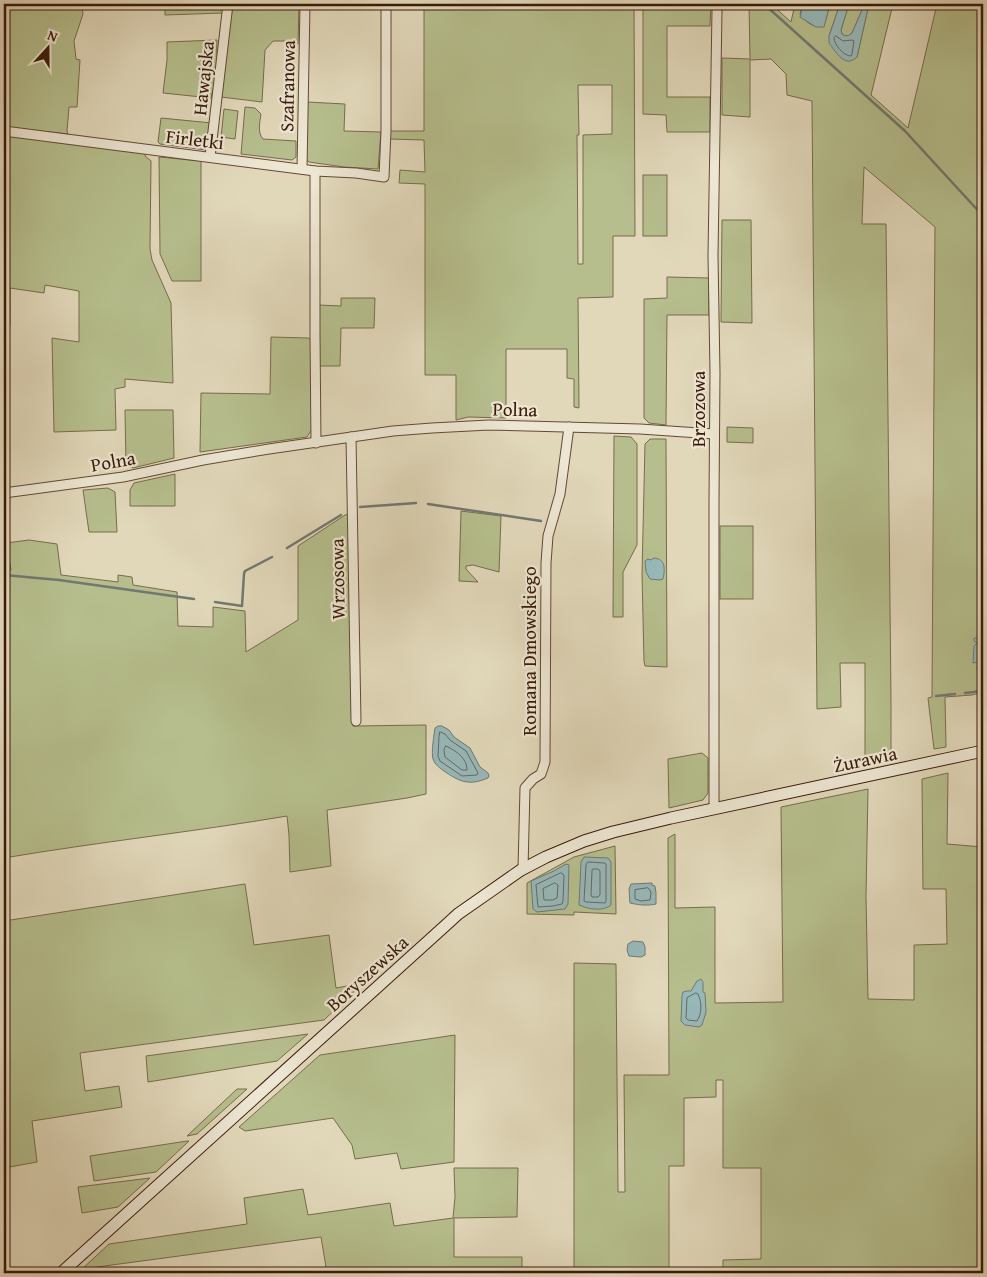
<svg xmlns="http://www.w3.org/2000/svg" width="987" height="1277" viewBox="0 0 987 1277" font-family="'Gentium Book Plus',serif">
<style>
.green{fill:#b6be8d;stroke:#786c4b;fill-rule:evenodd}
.water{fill:#97b8b9;stroke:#727873}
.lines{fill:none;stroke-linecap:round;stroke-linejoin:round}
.shore{stroke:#696861;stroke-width:1}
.stream{stroke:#727873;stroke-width:2.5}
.minor-casing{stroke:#644935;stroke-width:11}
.secondary-casing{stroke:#3b1909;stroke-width:13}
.minor{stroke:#ece6d2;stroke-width:9}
.secondary{stroke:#ece6d2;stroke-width:11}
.labels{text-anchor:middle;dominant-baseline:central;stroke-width:4.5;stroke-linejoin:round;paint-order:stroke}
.street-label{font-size:19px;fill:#3b1909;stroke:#ece6d2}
</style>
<rect width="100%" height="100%" fill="#e1d8ba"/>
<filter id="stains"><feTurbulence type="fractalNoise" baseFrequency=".004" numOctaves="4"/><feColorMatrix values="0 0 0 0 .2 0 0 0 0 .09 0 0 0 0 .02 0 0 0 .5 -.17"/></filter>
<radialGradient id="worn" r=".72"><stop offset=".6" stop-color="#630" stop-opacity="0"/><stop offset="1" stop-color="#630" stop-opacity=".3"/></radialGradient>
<g class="green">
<polygon points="4,4 82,4 83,14 74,41 76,59 80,60 77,107 69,107 67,131 68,134 4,127"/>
<polygon points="165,4 224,4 223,13 165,15"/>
<polygon points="268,4 299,4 298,44 294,41 273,41 265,50 262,102 221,97 229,5 268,6"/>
<path d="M424,4H634L635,236H613V297L578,298L579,408L574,407V379L567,378V349H506V418L468,417L456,420V375H425V184L399,183L400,170L425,172L424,140L390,139V131H424ZM578,85H612V134L583,135V264H578L577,135H579Z"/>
<polygon points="643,4 711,4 710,26 667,26 667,97 710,97 710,132 667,132 666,115 643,114"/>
<path d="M749,4H771L791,22L795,4H803L800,14C805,22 815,29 824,26L830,4H840L829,36L857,57L869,4H893L871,95L908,128L937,4H983V692L972,695L945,697L946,747L934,749L928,698L932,697L935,227L864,167L862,224H886L891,701V758L865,764V663H840L841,707L817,709L812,101L787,95L786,74L771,59L750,60V117L722,115V58L750,59Z"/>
<path d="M849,4H863L862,10L852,33C849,36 846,37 842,34L841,30Z"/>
<path d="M217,40C216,52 218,63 218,74C217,82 212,90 211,98L163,93L167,60V42Z"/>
<polygon points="307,102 345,104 344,131 381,132 378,169 344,167 309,162 306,159"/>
<path d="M245,107L255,108L261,114C260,122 257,132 263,139L296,141V157L292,160L241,154Z"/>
<polygon points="224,109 238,111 235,139 221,137"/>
<polygon points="161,118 212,123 209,146 206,150 160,144 158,142"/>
<polygon points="4,135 146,152 145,156 151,161 150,249 152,260 171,303 173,383 125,379 125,387 115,389 116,430 54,432 52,338 79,342 79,291 45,285 44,293 10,288 10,325 4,323"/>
<polygon points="159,157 201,161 201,281 172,281 160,254"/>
<rect x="643" y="175" width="24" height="61"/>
<polygon points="722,220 751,220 752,323 721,322"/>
<polygon points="667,277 709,278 709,315 667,315 666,425 649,423 644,418 644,299 667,298"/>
<polygon points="341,298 375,298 374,328 341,328 340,366 319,366 318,305 341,306"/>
<polygon points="271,337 308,338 312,340 312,429 307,437 200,452 201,393 270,394"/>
<polygon points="125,410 173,410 174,458 133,468 126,464"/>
<polygon points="727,427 753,428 753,443 727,442"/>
<polygon points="614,436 631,437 637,444 637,545 623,572 623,617 613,617"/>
<polygon points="650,439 666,439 667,667 645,666 644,661 642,574 645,444"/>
<polygon points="175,474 175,506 130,506 130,490 134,483"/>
<polygon points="108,488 115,492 117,532 89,532 83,490"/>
<polygon points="461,511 501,516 499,572 473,565 466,566 466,569 478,582 459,581"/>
<path d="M350,514L353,726L426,725V794L407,798L327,810L331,866L290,872L289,835L287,816C193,832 98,842 4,858V574L6,575L11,570L6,543L29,540L57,544L61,575L118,582V575L132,577L133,585L177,592L178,626L213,627V607L245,611L246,652L298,620V546L345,515Z"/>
<rect x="720" y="526" width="33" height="73"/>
<polygon points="702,753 708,758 708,793 703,800 669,808 668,759"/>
<polygon points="948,773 947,844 983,847 983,1273 723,1273 723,1260 761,1259 761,1168 723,1168 723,1080 716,1080 716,1097 684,1098 684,1166 669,1166 669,1273 574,1273 574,963 616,964 618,1192 625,1192 624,1075 669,1075 668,838 675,834 675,908 715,907 715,1003 783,1002 781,807 868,789 866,897 868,999 914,1000 914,945 947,944 946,889 923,889 922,779"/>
<polygon points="615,846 616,914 574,912 574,915 527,914 527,883 574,857"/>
<polygon points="245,884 254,945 329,935 336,988 363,983 324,1020 80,1053 85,1091 119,1086 122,1107 32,1121 37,1162 4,1168 4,921"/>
<polygon points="308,1034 277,1061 148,1082 146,1056"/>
<polygon points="455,1035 454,1162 401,1169 397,1153 355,1159 352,1145 333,1118 245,1131 239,1127 320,1055"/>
<polygon points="237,1089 247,1089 197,1134 187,1136"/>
<polygon points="187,1141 189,1141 156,1172 94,1181 90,1156"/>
<polygon points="454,1168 518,1168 517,1217 454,1218 454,1257 522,1257 522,1273 327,1273 321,1237 82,1269 109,1244 247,1224 244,1198 303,1189 308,1215 390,1203 394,1226 453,1218 455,1197"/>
<polygon points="150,1178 118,1207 82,1213 78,1187"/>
</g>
<g class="water">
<polygon points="803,4 830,4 824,27 816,27 800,17"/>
<path d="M840,4H849L841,30L842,34C846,37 849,36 852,33L862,10L863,4H869L857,57C845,69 836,52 829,43V36Z"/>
<path d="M654,558C666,559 665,570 663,579L659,580L650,579L646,572L645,561L648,559L651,560Z"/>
<polygon points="974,638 983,638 983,670 977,669 978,662 973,663 974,646 977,643 974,641"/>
<path d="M438,726H442L449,730L454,737L470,748L480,767L488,773L489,776L488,778C469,786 460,782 444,771C440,768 435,765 433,759C431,753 434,735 435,728Z"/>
<path d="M584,857L608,858L611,862V905C603,912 588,909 579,905L581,862Z"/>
<polygon points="566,864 569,865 568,904 565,909 537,912 533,909 531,881 554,871"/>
<path d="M652,883V885L655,886L656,893V904C647,906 639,905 630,903L629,889L631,884Z"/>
<polygon points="633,941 643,942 645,947 645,955 641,957 629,956 627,950 628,944"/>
<polygon points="701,979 703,982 703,992 705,993 706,1012 702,1025 699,1027 685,1025 681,1021 682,996 683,992 687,991 691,991 697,981"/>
</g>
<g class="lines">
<g class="shore">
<path d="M836,36L843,41L852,40L854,41L852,54L851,56C844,56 834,45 834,38Z"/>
<polygon points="440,732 445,734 450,740 466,751 478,773 477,775 462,776 440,761 438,756 439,737"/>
<path d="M446,746L448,747C458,752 467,759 467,770H462L445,757L444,750Z"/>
<polygon points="588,862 604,863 606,864 606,901 605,903 586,902 584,901 586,865"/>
<polygon points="593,869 598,869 600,871 600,895 598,897 592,897 591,895 592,871"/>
<polygon points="561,873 563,874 564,876 563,901 562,904 553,906 538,907 536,885"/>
<polygon points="555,883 558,885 557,898 553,900 544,900 543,889"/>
<polygon points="648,888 650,890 651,893 650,900 641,901 635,899 635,890"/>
<path d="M696,993L698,994C702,1002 702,1014 697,1021L688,1020L686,1018L687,998Z"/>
</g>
<g class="stream">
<polyline points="764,4 905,131 983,216"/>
<polyline points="428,504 541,521"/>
<polyline points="360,507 416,503"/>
<polyline points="287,548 341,515"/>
<polyline points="4,575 59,580 194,599"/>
<polyline points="215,602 242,606 244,574 245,571 272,557"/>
<polyline points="965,693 974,692 983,690"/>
<polyline points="936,696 955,694"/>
</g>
<defs>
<g id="minor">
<polyline points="4,131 315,171 356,173 384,177 386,131 386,4"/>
<polyline points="210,157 228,4"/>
<polyline points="302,169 305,4"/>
<polyline points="315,171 315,335 316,443"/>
<polyline points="351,437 356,721"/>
<polyline points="4,493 123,477 203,460 269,449 393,431 432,428 489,425 640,429 714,434"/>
<polyline points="714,809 714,501 715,373 713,255 717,10"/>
<polyline points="523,869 525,788 533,779 541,774 545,762 546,563 548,536 560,494 569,427"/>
</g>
<polyline id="secondary" points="61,1273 446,925 458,914 521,870 546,857 584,841 613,832 671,818 983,751"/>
</defs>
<use href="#minor" class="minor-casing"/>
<use href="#secondary" class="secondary-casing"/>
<use href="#minor" class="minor"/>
<use href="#secondary" class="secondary"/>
</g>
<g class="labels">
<g class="street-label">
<text transform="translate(203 78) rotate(-84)">Hawajska</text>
<text transform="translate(287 86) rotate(-89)">Szafranowa</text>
<text transform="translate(195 139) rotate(7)">Firletki</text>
<text transform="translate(515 409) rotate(1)">Polna</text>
<text transform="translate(698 409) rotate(-90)">Brzozowa</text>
<text transform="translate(113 461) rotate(-10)">Polna</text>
<text transform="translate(337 579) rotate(-91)">Wrzosowa</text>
<text transform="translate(529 651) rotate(-90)">Romana Dmowskiego</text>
<text transform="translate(865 759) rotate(-12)">Żurawia</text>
<text transform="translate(367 973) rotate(-42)">Boryszewska</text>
</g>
</g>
<rect width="987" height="1277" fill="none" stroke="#e1d8ba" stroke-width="20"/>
<rect x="5" y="5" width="977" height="1267" fill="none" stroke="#3b1909" stroke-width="2.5"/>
<rect x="10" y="10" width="967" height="1257" fill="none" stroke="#3b1909"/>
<g transform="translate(48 48) rotate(21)" stroke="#ece6d2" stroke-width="4" paint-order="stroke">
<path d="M0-4L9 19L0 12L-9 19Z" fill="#3b1909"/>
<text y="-8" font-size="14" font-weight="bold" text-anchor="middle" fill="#3b1909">N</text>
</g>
<rect width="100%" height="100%" filter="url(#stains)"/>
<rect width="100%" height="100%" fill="url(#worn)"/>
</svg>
